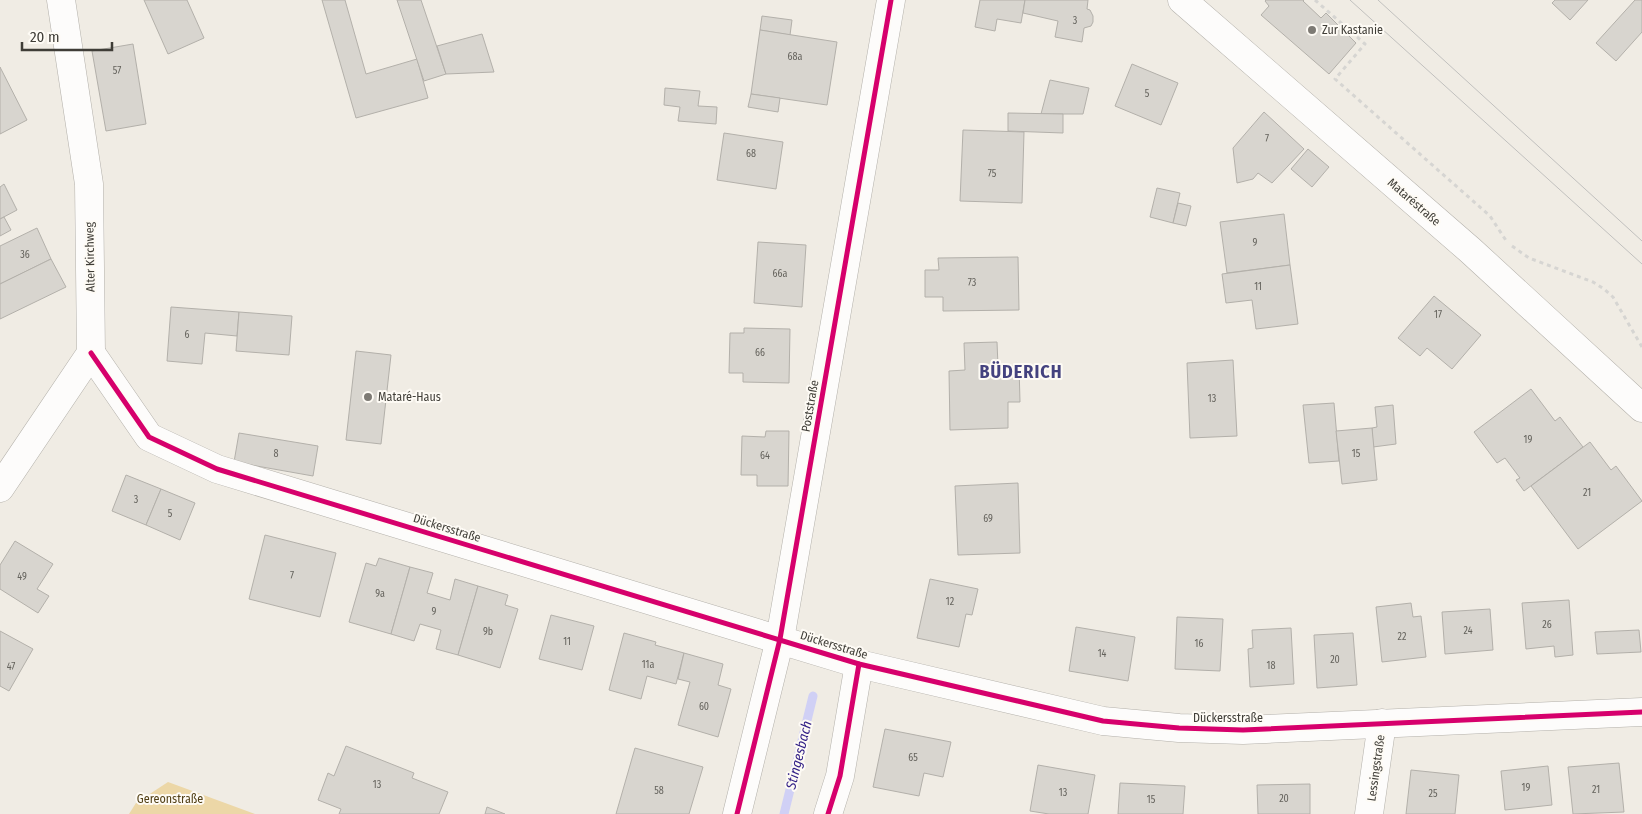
<svg xmlns="http://www.w3.org/2000/svg" width="1642" height="814" viewBox="0 0 1642 814" font-family="'Fira Sans Condensed',sans-serif">
<style>
.green{fill:#ecd7a7}
.lines{fill:none;stroke-linecap:round;stroke-linejoin:round}
.stream{stroke:#d0d0f5;stroke-width:9}
.building{fill:#d8d5cf;stroke:#b3b0aa}
.minor-casing{stroke:#b3b0aa;stroke-width:29}
.path{stroke:#d6d5d2;stroke-width:3;stroke-dasharray:4 4;stroke-linecap:butt}
.minor{stroke:#fdfcfb;stroke-width:28}
.tram{stroke:#c1c0be;stroke-width:1}
.cycleway-casing{stroke:#fefbf5;stroke-width:8}
.cycleway{stroke:#d6006c;stroke-width:5}
.poi-dot{fill:#7d7a74;stroke:#fefbf5;stroke-width:2}
.labels{text-anchor:middle;dominant-baseline:central;stroke-width:4;stroke-linejoin:round;paint-order:stroke}
.number-label{font-size:10px;fill:#65635d}
.poi-label{font-size:12px;fill:#3f3d37;stroke:#fefbf5;text-anchor:start}
.street-label{font-size:12px;fill:#3f3d37;stroke:#fefbf5}
.park-label{font-size:12px;fill:#524016;stroke:#fefbf5}
.water-label{font-size:14px;font-style:italic;fill:#332187;stroke:#fefbf5}
.district-label{font-size:18px;font-weight:bold;letter-spacing:1px;fill:#44427f;stroke:#fefbf5}
</style>
<rect width="100%" height="100%" fill="#f0ece4"/>
<polygon class="green" points="168,782 255,814 129,814 136,803"/>
<g class="lines">
<polyline class="stream" points="784,814 813,696"/>
</g>
<g class="building">
<polygon points="144,0 187,0 204,38 168,54"/>
<polygon points="322,0 345,0 366,74 417,59 428,98 356,118"/>
<polygon points="397,0 421,0 446,74 424,81"/>
<polygon points="980,0 1025,0 1021,23 997,19 995,31 975,27"/>
<polygon points="1025,0 1088,0 1087,9 1090,10 1093,16 1093,22 1091,26 1084,28 1082,42 1055,37 1058,21 1023,13"/>
<polygon points="1266,0 1304,0 1303,1 1321,18 1326,13 1356,43 1329,74 1261,15 1269,6 1265,1"/>
<polygon points="1555,0 1588,0 1570,20 1552,3"/>
<polygon points="1635,0 1642,0 1642,32 1616,61 1596,43"/>
<polygon points="762,16 792,20 790,35 760,30"/>
<polygon points="760,30 837,42 827,105 751,94"/>
<polygon points="482,34 494,72 446,74 437,46"/>
<polygon points="133,44 146,124 106,131 92,51"/>
<polygon points="1132,64 1178,83 1161,125 1115,106"/>
<polygon points="0,67 27,120 0,134"/>
<polygon points="1050,80 1089,88 1083,114 1041,114"/>
<polygon points="665,88 700,91 698,106 717,107 716,124 678,121 680,107 664,105"/>
<polygon points="751,94 780,98 778,112 748,107"/>
<polygon points="1264,112 1304,149 1272,183 1258,173 1253,179 1237,183 1233,148"/>
<polygon points="1008,113 1063,114 1063,133 1008,131"/>
<polygon points="963,130 1024,132 1022,203 960,201"/>
<polygon points="724,133 783,142 776,189 717,180"/>
<polygon points="1308,149 1329,167 1312,187 1291,169"/>
<polygon points="4,184 17,210 0,219 0,187"/>
<polygon points="1157,188 1180,193 1173,223 1150,217"/>
<polygon points="1178,203 1191,206 1186,226 1173,223"/>
<polygon points="1284,214 1290,265 1227,273 1220,222"/>
<polygon points="4,217 11,230 0,236 0,219"/>
<polygon points="37,228 51,259 0,284 0,246"/>
<polygon points="758,242 806,245 802,307 754,303"/>
<polygon points="1018,257 1019,310 943,311 943,297 925,297 925,270 939,270 938,258"/>
<polygon points="51,259 66,287 0,319 0,284"/>
<polygon points="1290,265 1298,324 1256,329 1252,300 1226,303 1222,274"/>
<polygon points="1434,296 1481,335 1452,369 1427,348 1420,356 1398,338"/>
<polygon points="171,307 239,312 237,336 205,333 202,364 167,361"/>
<polygon points="239,312 292,316 289,355 236,351"/>
<polygon points="744,328 790,329 789,383 743,382 743,373 729,373 730,333 744,333"/>
<polygon points="997,342 998,366 1019,366 1020,402 1008,402 1008,428 950,430 949,371 965,370 964,343"/>
<polygon points="356,351 391,355 381,444 346,440"/>
<polygon points="1233,360 1237,436 1190,438 1187,363"/>
<polygon points="1531,389 1555,421 1560,417 1583,447 1524,491 1516,480 1520,478 1505,458 1497,463 1474,432"/>
<polygon points="1334,403 1339,461 1309,463 1303,405"/>
<polygon points="1393,405 1396,444 1373,447 1372,428 1377,427 1375,407"/>
<polygon points="1372,428 1377,480 1342,484 1336,431"/>
<polygon points="766,431 789,431 788,486 757,486 757,475 741,475 742,436 765,437"/>
<polygon points="239,433 318,446 313,476 234,462"/>
<polygon points="1590,442 1611,470 1616,466 1642,501 1578,549 1531,486"/>
<polygon points="126,475 161,489 146,525 112,511"/>
<polygon points="1018,483 1020,553 958,555 955,486"/>
<polygon points="161,489 195,503 180,540 146,525"/>
<polygon points="265,535 336,553 320,617 249,599"/>
<polygon points="15,541 53,564 37,589 49,596 38,613 0,589 0,565"/>
<polygon points="379,558 410,567 391,634 349,622 366,563 376,566"/>
<polygon points="410,567 433,573 427,593 450,600 455,579 478,586 458,655 436,649 441,630 420,624 414,641 391,634"/>
<polygon points="930,579 978,589 972,615 966,614 959,647 917,638"/>
<polygon points="478,586 508,595 505,605 518,609 500,668 458,655"/>
<polygon points="1569,600 1573,655 1555,657 1554,646 1526,649 1522,603"/>
<polygon points="1411,603 1413,617 1421,616 1426,657 1382,662 1376,607"/>
<polygon points="1490,609 1493,650 1445,654 1442,612"/>
<polygon points="551,615 594,626 582,670 539,659"/>
<polygon points="1177,617 1223,619 1220,671 1175,669"/>
<polygon points="1076,627 1135,637 1128,681 1069,671"/>
<polygon points="1291,628 1294,684 1250,687 1248,649 1253,648 1252,630"/>
<polygon points="1639,630 1641,652 1597,654 1595,632"/>
<polygon points="0,631 33,649 9,691 0,686"/>
<polygon points="624,633 656,642 655,645 684,653 676,684 647,676 641,699 609,690"/>
<polygon points="1353,633 1357,685 1317,688 1314,635"/>
<polygon points="684,653 723,664 718,685 731,689 718,737 678,725 690,682 678,679"/>
<polygon points="885,729 951,742 943,777 924,773 919,796 873,787"/>
<polygon points="346,746 414,773 412,778 448,792 439,814 339,814 341,809 318,800 328,773 334,776"/>
<polygon points="635,748 703,767 689,814 616,814"/>
<polygon points="1619,763 1624,812 1573,814 1568,767"/>
<polygon points="1038,765 1095,775 1088,814 1049,814 1030,811"/>
<polygon points="1548,766 1552,805 1505,810 1501,771"/>
<polygon points="1411,770 1459,775 1455,814 1406,814"/>
<polygon points="1120,783 1185,786 1183,814 1118,814"/>
<polygon points="1310,784 1310,814 1258,814 1257,785"/>
<polygon points="487,807 505,814 485,814"/>
</g>
<g class="lines">
<defs>
<g id="minor">
<polyline points="1182,0 1470,250 1642,408"/>
<polyline points="91,353 149,437 217,469 859,664 1103,721 1179,728 1243,730 1642,712"/>
<polyline points="0,488 91,353 89,184 61,0"/>
<polyline points="737,814 780,639 891,0"/>
<polyline points="828,814 840,776 859,664"/>
<polyline points="1369,814 1382,723"/>
</g>
</defs>
<use href="#minor" class="minor-casing"/>
<g class="path">
<polyline points="1315,0 1365,44 1335,79 1490,216 1507,242"/>
<polyline points="1512,246 1529,258 1593,282 1604,289 1613,297 1642,347"/>
</g>
<use href="#minor" class="minor"/>
<g class="tram">
<polyline points="1350,0 1642,264"/>
<polyline points="1378,0 1642,241"/>
</g>
<defs>
<g id="cycleway">
<polyline points="91,353 149,437 217,469 859,664 1103,721 1179,728 1243,730 1642,712"/>
<polyline points="737,814 780,639 891,0"/>
<polyline points="828,814 840,776 859,664"/>
</g>
</defs>
<use href="#cycleway" class="cycleway-casing"/>
<use href="#cycleway" class="cycleway"/>
</g>
<g class="poi-dot">
<circle cx="1312" cy="30" r="5"/>
<circle cx="368" cy="397" r="5"/>
</g>
<g class="labels">
<g class="number-label">
<text x="1075" y="21">3</text>
<text x="795" y="57">68a</text>
<text x="117" y="71">57</text>
<text x="1147" y="94">5</text>
<text x="1267" y="139">7</text>
<text x="751" y="154">68</text>
<text x="992" y="174">75</text>
<text x="1255" y="243">9</text>
<text x="25" y="255">36</text>
<text x="780" y="274">66a</text>
<text x="972" y="283">73</text>
<text x="1258" y="287">11</text>
<text x="1438" y="315">17</text>
<text x="187" y="335">6</text>
<text x="760" y="353">66</text>
<text x="1212" y="399">13</text>
<text x="1528" y="440">19</text>
<text x="276" y="454">8</text>
<text x="1356" y="454">15</text>
<text x="765" y="456">64</text>
<text x="1587" y="493">21</text>
<text x="136" y="500">3</text>
<text x="170" y="514">5</text>
<text x="988" y="519">69</text>
<text x="292" y="576">7</text>
<text x="22" y="577">49</text>
<text x="380" y="594">9a</text>
<text x="950" y="602">12</text>
<text x="434" y="612">9</text>
<text x="1547" y="625">26</text>
<text x="1468" y="631">24</text>
<text x="488" y="632">9b</text>
<text x="1402" y="637">22</text>
<text x="567" y="642">11</text>
<text x="1199" y="644">16</text>
<text x="1102" y="654">14</text>
<text x="1335" y="660">20</text>
<text x="648" y="665">11a</text>
<text x="1271" y="666">18</text>
<text x="11" y="667">47</text>
<text x="704" y="707">60</text>
<text x="913" y="758">65</text>
<text x="377" y="785">13</text>
<text x="1526" y="788">19</text>
<text x="1596" y="790">21</text>
<text x="659" y="791">58</text>
<text x="1063" y="793">13</text>
<text x="1433" y="794">25</text>
<text x="1284" y="799">20</text>
<text x="1151" y="800">15</text>
</g>
<g class="poi-label">
<text x="1322" y="30">Zur Kastanie</text>
<text x="378" y="397">Mataré-Haus</text>
</g>
<g class="street-label">
<text transform="translate(1414 202) rotate(41)">Mataréstraße</text>
<text transform="translate(90 257) rotate(-91)">Alter Kirchweg</text>
<text transform="translate(810 406) rotate(-80)">Poststraße</text>
<text transform="translate(447 528) rotate(17)">Dückersstraße</text>
<text transform="translate(834 645) rotate(17)">Dückersstraße</text>
<text x="1228" y="718">Dückersstraße</text>
<text transform="translate(1376 768) rotate(-82)">Lessingstraße</text>
</g>
<g class="park-label">
<text x="170" y="799">Gereonstraße</text>
</g>
<g class="water-label">
<text transform="translate(799 755) rotate(-76)">Stingesbach</text>
</g>
<g class="district-label">
<text x="1021" y="372">BÜDERICH</text>
</g>
</g>
<path d="M22 42v8h90v-8" fill="none" stroke="#3f3d37" stroke-width="2.5"/>
<text x="30" y="42" font-size="15" fill="#3f3d37" stroke="#fefbf5" stroke-width="4" paint-order="stroke">20 m</text>
</svg>
